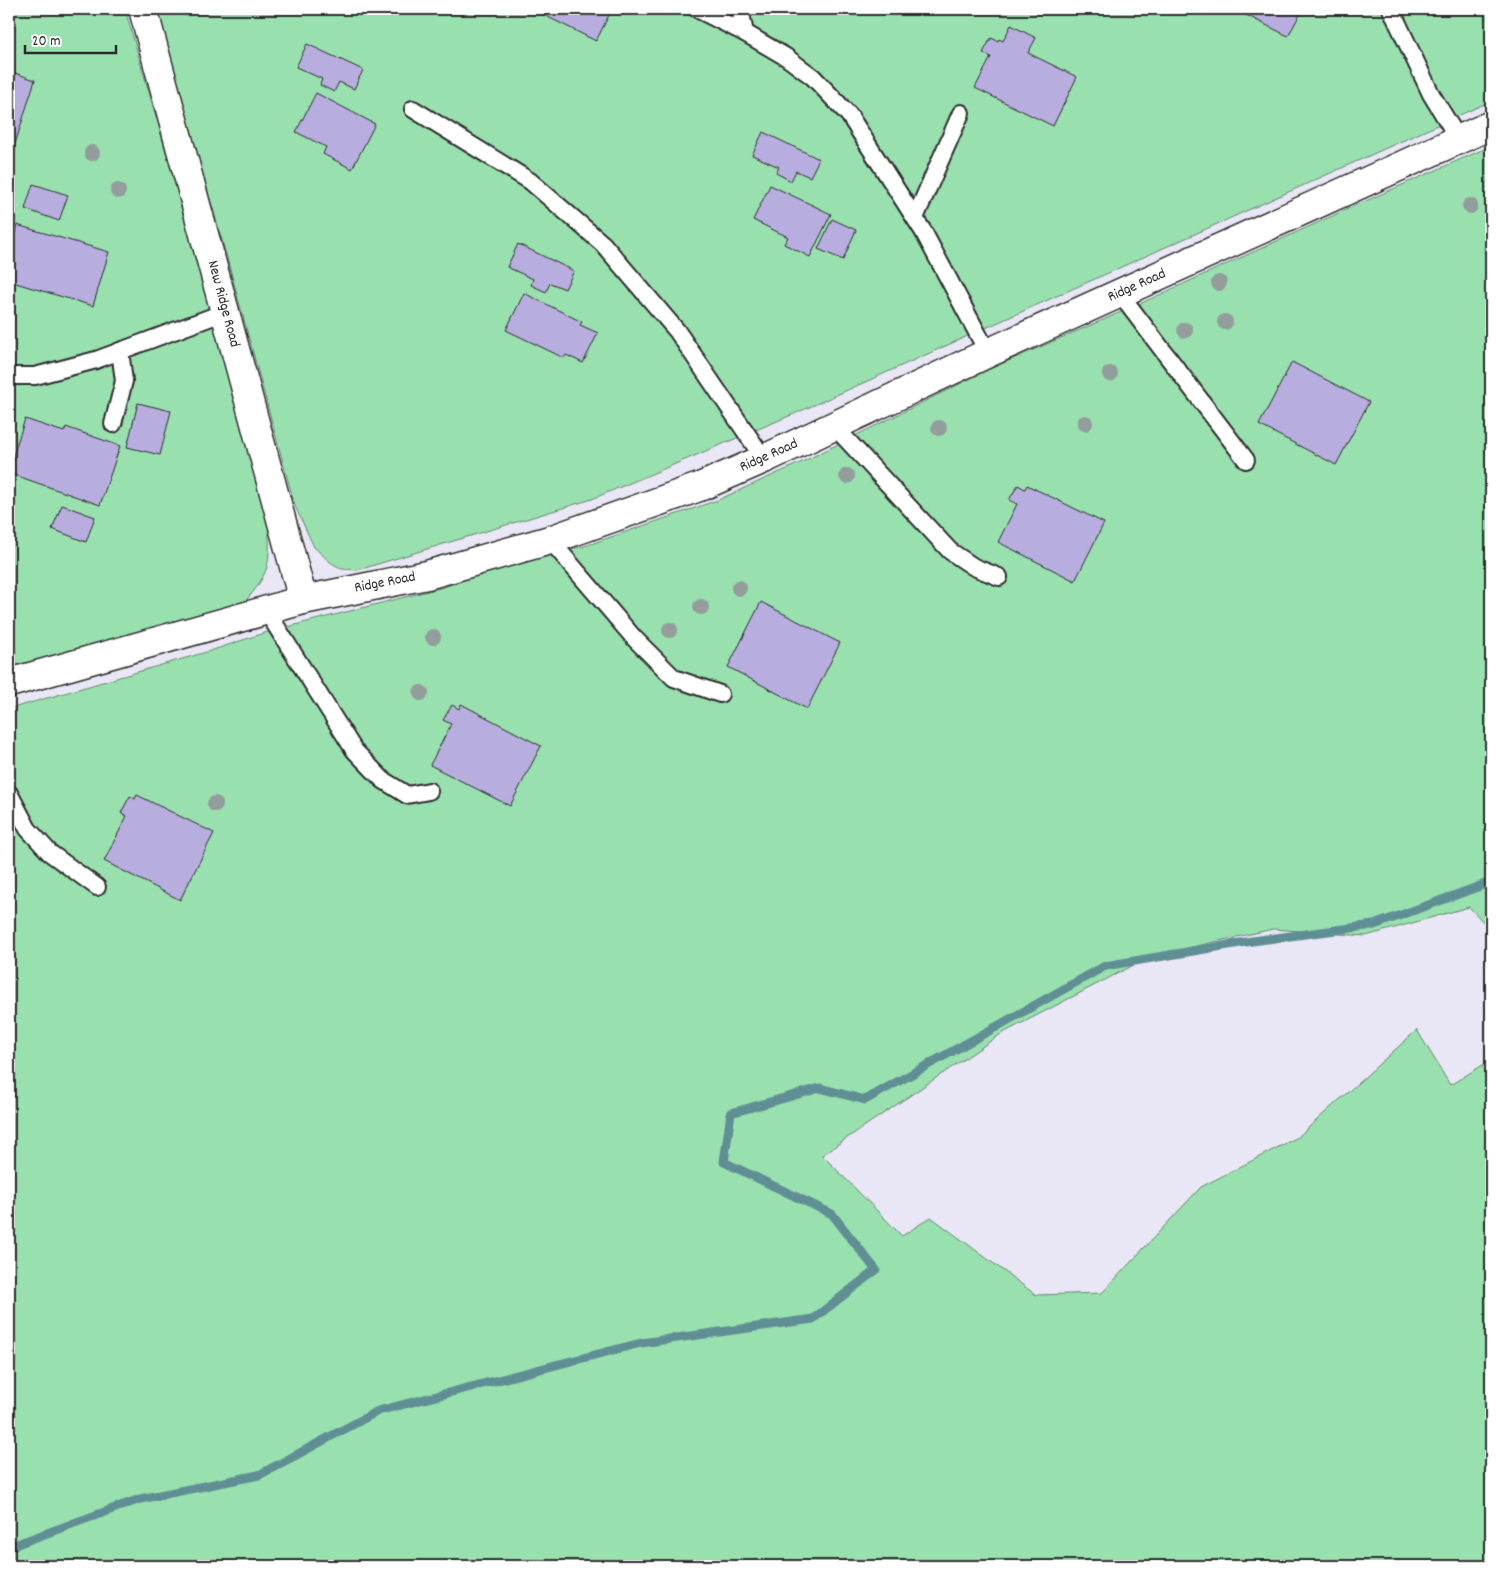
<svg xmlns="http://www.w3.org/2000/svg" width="1500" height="1575" viewBox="0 0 1500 1575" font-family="Dekko,sans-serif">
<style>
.green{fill:#99e0af;stroke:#62866d}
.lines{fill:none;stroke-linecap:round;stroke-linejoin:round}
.stream{stroke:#5f8f95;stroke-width:9}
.building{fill:#b7aedf;stroke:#2b2b2b}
.lane-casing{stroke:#2b2b2b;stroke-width:20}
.street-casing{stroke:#2b2b2b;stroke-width:31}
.lane{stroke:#fff;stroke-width:16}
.street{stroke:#fff;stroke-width:28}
.tree{fill:#939d9c}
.labels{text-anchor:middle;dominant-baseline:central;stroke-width:4;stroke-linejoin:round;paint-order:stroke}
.street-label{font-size:15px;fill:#2b2b2b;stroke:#fff}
</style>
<rect width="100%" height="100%" fill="#e9e7f5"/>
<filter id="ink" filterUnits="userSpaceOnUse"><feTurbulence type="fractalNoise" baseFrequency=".02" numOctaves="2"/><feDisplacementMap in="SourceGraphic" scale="10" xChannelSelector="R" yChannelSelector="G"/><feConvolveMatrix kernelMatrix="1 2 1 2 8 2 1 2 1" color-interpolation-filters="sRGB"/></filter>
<g filter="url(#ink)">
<g class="green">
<path d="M9,9H125L266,500C267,518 272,550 267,567C262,582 252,594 241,606L9,670Z"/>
<polygon points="156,9 1491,9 1491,101 794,414 592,499 358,570 342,569 330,562 314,547 295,506 224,247 173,73"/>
<polygon points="1491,146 1491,930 1469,907 1366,936 1273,929 1151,956 1001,1034 822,1155 902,1236 931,1217 1036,1295 1102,1293 1201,1187 1298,1137 1417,1030 1450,1085 1491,1060 1491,1566 9,1566 9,709 210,651 264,633 444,587 531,557 585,546 718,500 800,463 992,368 1137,305 1352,207"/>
</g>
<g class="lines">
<polyline class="stream" points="9,1547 140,1499 259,1475 378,1411 641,1343 813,1319 876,1270 832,1214 724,1162 731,1113 820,1088 865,1100 1105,966 1252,941 1374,925 1491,882"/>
</g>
<g class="building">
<polygon points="535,9 612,9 596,41 534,10"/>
<polygon points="1234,9 1303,9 1288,36"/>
<polygon points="1011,25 1036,38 1028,53 1077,77 1053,126 975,88 991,57 983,53 991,38 998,41 999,39 1003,41"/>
<polygon points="307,44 363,70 354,89 339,82 334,92 320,85 322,79 296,67"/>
<polygon points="9,71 35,80 15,144 9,142"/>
<polygon points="316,93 375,124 352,169 323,154 326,147 296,132"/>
<polygon points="763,132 819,159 810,177 796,171 791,181 776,173 779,167 752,155"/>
<polygon points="33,184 68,195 59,221 25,209"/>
<polygon points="770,185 831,214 810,257 784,244 788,237 753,220"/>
<polygon points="832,219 856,230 843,260 818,249"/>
<polygon points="17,225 109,252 93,306 9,281 9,255"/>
<polygon points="518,244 574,271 565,289 550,283 546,292 531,285 533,279 507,267"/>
<polygon points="524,293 582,322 580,325 598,333 583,363 566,355 564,358 506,330"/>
<polygon points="1292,362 1369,402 1336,465 1259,425"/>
<polygon points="138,403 171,411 160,455 127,447"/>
<polygon points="25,419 64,432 66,427 120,446 100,505 9,473 9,468"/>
<polygon points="1018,485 1025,489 1027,485 1104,523 1075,581 998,542 1017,504 1009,500"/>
<polygon points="62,505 95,517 86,542 52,529"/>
<polygon points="761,602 840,643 807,709 728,667"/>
<polygon points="461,704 541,746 510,806 430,765 451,724 443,720 452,705 459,709"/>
<polygon points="137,795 214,833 180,900 104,861 127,816 121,813 130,796 135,799"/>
</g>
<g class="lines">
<defs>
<g id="lane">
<polyline points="697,9 745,33"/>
<polyline points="740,9 745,33 786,57 813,77 849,115 923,231 988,353"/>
<polyline points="1391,9 1431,94 1459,140"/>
<polyline points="413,109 530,181 603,244 677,331 764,459"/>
<polyline points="915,218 961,113"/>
<polyline points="1120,294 1246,460"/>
<polyline points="9,376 35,376 96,360 225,312"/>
<polyline points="113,424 124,381 120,351"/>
<polyline points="834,426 950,551 974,567 999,577"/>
<polyline points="550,540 634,638 674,678 720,694"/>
<polyline points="266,610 354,750 383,780 407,795 429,791"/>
<polyline points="9,793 28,829 50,853 97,887"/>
</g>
<g id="street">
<polyline points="143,9 303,600"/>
<polyline points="9,683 303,600 427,575 550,540 702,486 764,459 988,353 1491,125"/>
</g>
</defs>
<use href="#lane" class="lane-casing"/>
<use href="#street" class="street-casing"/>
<use href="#lane" class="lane"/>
<use href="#street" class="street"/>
</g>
<g class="tree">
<circle cx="92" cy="153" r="8"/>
<circle cx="118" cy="191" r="8"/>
<circle cx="1470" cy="206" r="8"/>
<circle cx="1219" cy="283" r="8"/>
<circle cx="1225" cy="322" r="8"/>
<circle cx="1185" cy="330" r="8"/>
<circle cx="1110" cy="374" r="8"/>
<circle cx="1085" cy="423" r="8"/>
<circle cx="939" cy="428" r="8"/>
<circle cx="847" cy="476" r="8"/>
<circle cx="739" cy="588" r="8"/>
<circle cx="701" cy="607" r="8"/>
<circle cx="670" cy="630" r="8"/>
<circle cx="433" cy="637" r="8"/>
<circle cx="421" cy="693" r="8"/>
<circle cx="215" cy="804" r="8"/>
</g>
</g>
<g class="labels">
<g class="street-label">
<text transform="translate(1137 286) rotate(-24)">Ridge Road</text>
<text transform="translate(223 304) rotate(75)">New Ridge Road</text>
<text transform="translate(769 456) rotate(-24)">Ridge Road</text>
<text transform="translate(385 583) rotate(-11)">Ridge Road</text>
</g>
</g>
<rect width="1500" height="1575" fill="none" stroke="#fff" stroke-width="30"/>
<rect x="15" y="15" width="1470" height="1545" fill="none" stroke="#2b2b2b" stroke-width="2" filter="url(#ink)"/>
<path d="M25 45v8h91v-8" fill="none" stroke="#2b2b2b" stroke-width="2.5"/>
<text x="32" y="45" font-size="15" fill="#2b2b2b" stroke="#ffffff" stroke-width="4" paint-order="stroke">20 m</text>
</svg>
